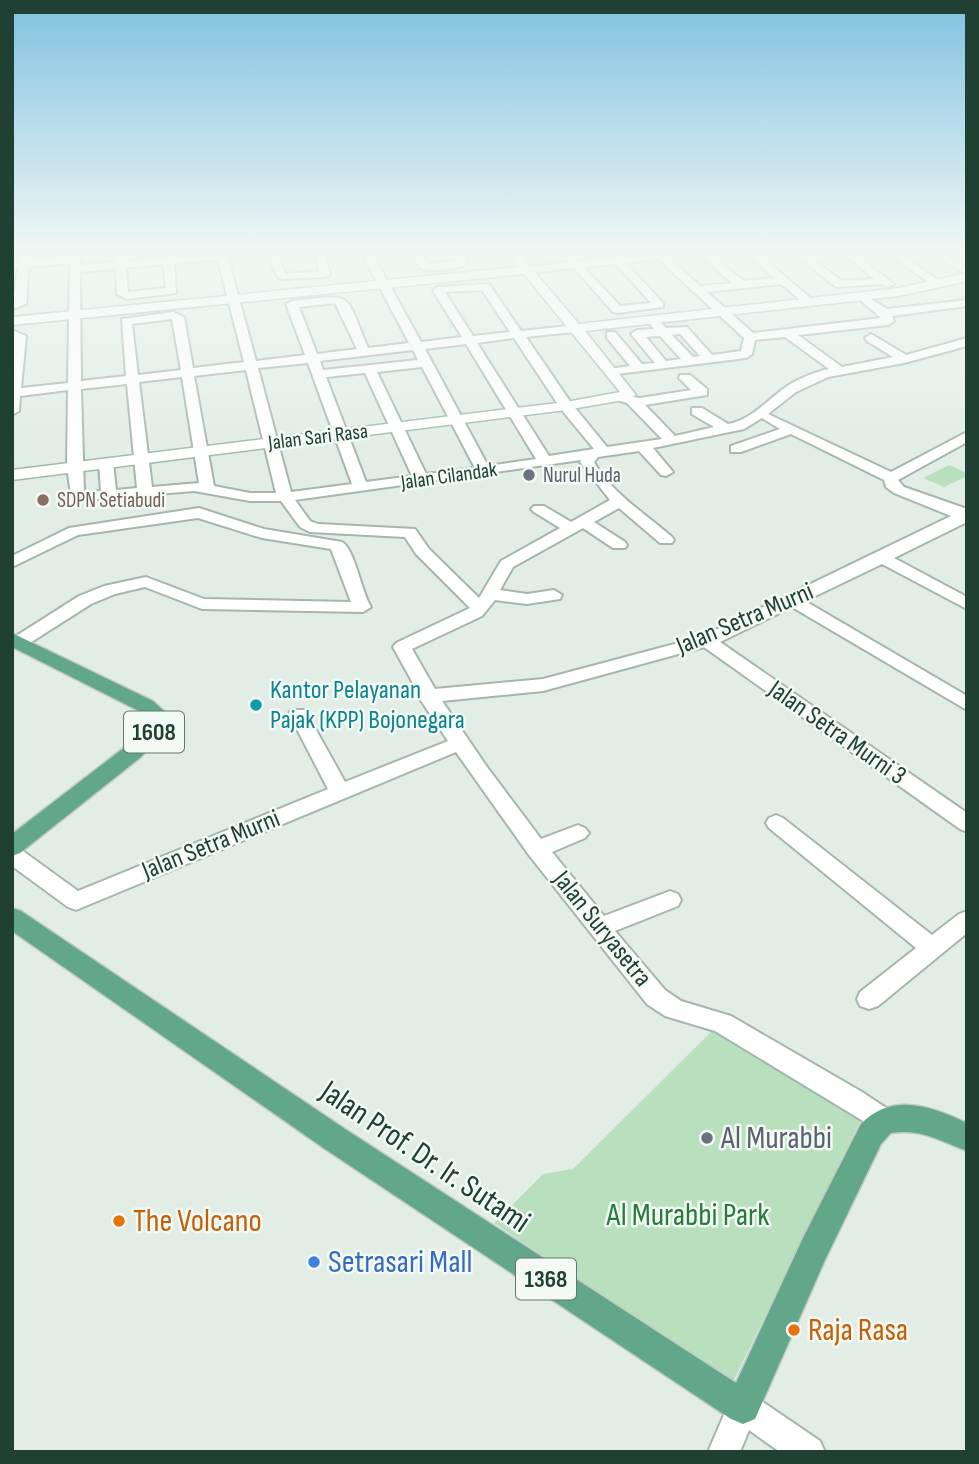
<svg xmlns="http://www.w3.org/2000/svg" width="979" height="1464" viewBox="0 0 979 1464" font-family="'Sofia Sans Condensed',sans-serif">
<style>
.green{fill:#b9e0bd}
.lines{fill:none;stroke-linecap:round;stroke-linejoin:round}
.street-casing{stroke:#a4b6ad;stroke-width:4}
.secondary-casing{stroke:#9fbaad;stroke-width:3}
.primary-casing{stroke:#c1cac6;stroke-width:3}
.street{fill:#fff;fill-rule:evenodd}
.secondary{fill:#fff;fill-rule:evenodd}
.primary{fill:#63a78b;fill-rule:evenodd}
.worship-dot{fill:#6b7280;stroke:#f3f9f5;stroke-width:2.5}
.education-dot{fill:#8d6e63;stroke:#f3f9f5;stroke-width:2.5}
.culture-dot{fill:#0f9aa8;stroke:#f3f9f5;stroke-width:2.5}
.food-dot{fill:#e8710a;stroke:#f3f9f5;stroke-width:2.5}
.shop-dot{fill:#3f7fe0;stroke:#f3f9f5;stroke-width:2.5}
.labels{text-anchor:middle;dominant-baseline:central;stroke-width:5;stroke-linejoin:round;paint-order:stroke}
.far-street-label{font-size:21px;fill:#204033;stroke:#f3f9f5}
.far-worship-label{font-size:21px;fill:#5b616d;stroke:#f3f9f5;text-anchor:start}
.far-education-label{font-size:21px;fill:#785e54;stroke:#f3f9f5;text-anchor:start}
.shield{fill:#f3f9f5;stroke:#5f786d;stroke-width:2}
.shield-label{font-size:24px;font-weight:bold;fill:#204033}
.street-label{font-size:26px;fill:#204033;stroke:#f3f9f5}
.culture-label{font-size:26px;fill:#0d838f;stroke:#f3f9f5;text-anchor:start}
.near-worship-label{font-size:32px;fill:#5b616d;stroke:#f3f9f5;text-anchor:start}
.near-street-label{font-size:32px;fill:#204033;stroke:#f3f9f5}
.near-park-label{font-size:32px;fill:#277b3a;stroke:#f3f9f5}
.near-food-label{font-size:32px;fill:#c56008;stroke:#f3f9f5;text-anchor:start}
.near-shop-label{font-size:32px;fill:#366cbe;stroke:#f3f9f5;text-anchor:start}
</style>
<rect width="100%" height="100%" fill="#e2ede6"/>
<g class="green">
<polygon points="949,465 967,473 967,476 944,487 923,478"/>
<polygon points="716,1027 866,1109 733,1382 494,1223 543,1174 573,1169"/>
</g>
<g class="lines">
<defs>
<g id="street">
<path d="M20,255H30V260L80,255V265L115,262V255H125L126,261L227,255L256,361L305,355L286,304L292,301C355,294 344,291 368,348L409,343L363,255H373L421,342L462,337L433,291L437,287L489,284L521,331L578,325V331L574,332L526,337L571,403L607,447L662,439L627,403L620,401V395L640,398L691,390L679,378L680,375H690L707,389V395L645,405L675,436L714,427L692,414V408H702L728,424C750,420 766,402 783,389C795,380 814,372 829,369L785,337L755,340L752,354L746,358L609,375V369L630,366L607,338V332H615L642,364L655,363L631,334L637,330L654,329L650,324L652,322H660L666,328L687,327L712,355L741,351L744,338L658,259L626,263L663,303V307L617,313L613,312L574,268L527,273L523,272V268L568,262L566,259L571,256L579,261L642,255H674L669,258L700,286L732,283L700,255H711L744,281L774,278L749,255H760L815,302L805,304L781,284L707,292L753,333L881,318L858,298L856,296L862,293L887,309L967,300V306L892,316L894,321L888,325L798,335L842,367L893,357L867,341L865,338L871,334L906,355L967,338V346L904,363L828,377L796,392L768,414L891,472L967,432V442L898,480L904,487L967,509V522L894,558L967,597V609L882,564L805,601L967,696V710L792,607L720,642L967,813V832L960,829L704,647L543,691L442,701L487,767L541,839L578,825L585,828L589,833L585,838L552,852L604,916L670,891L678,894L681,900L678,906L615,931L665,990L681,1001L731,1016L862,1092L892,1112L896,1121L892,1130L883,1133L715,1031L665,1016L647,1004L529,855L456,752L76,910L68,907L12,866V847L20,849L78,891L328,789L289,714L291,710H305L345,782L448,741L418,696L419,694L393,647L396,643L470,608L416,554L405,537L310,532L300,527L281,501H250L194,491L72,501L67,467L68,390L20,396L19,411L12,415V330L26,336L21,388L68,383L70,263L29,267L26,304L12,309L18,268H12V262L19,261ZM218,260L244,362L193,368L184,317L173,312L122,319L126,376L81,381L80,272L116,269L117,294L127,299L176,293L174,263ZM163,264L166,288L128,292L126,268ZM616,264L651,303L620,306L584,267ZM482,290L510,332L473,336L445,292ZM335,303L357,349L317,354L299,307ZM172,319L181,370L138,375L132,324ZM680,334L700,356L693,357L672,335ZM660,336L681,359L666,361L646,337ZM514,338L561,409L594,449L549,456L477,343ZM466,344L536,459L488,466L425,349ZM413,350L418,360L323,370L320,361ZM308,363L352,484L291,492L258,368ZM422,367L475,468L426,474L377,372ZM246,370L276,493H250L214,486L194,376ZM365,373L412,476L366,482L326,377ZM182,377L199,483L152,487L139,382ZM127,384L137,488L116,490L113,463L106,459L99,463L101,491L84,493L81,389ZM762,418L780,429L731,446V452H741L791,434L884,480L886,487L894,493L951,516L701,637L543,679L435,689L412,649L482,616L495,600L527,604L560,599L562,595L554,590L527,594L500,590L513,567L583,528L613,548H625L627,545L625,542L594,522L619,508L660,543H672L674,540L672,537C648,516 608,490 594,462L598,457L639,451L661,475L666,476L673,472L653,448L744,429ZM581,460L580,462L610,500L571,522L544,506H534L531,509L534,512L560,528L501,561L479,598L429,549L415,529L318,524L310,521L295,500Z"/>
<polygon points="268,255 278,255 286,274 319,271 315,255 325,255 330,274 325,277 281,279 277,276"/>
<path d="M412,255H422L428,264L457,260L456,255H466L468,263C457,270 433,272 420,268Z"/>
<polygon points="796,255 807,255 842,281 874,279 845,255 856,255 894,284 888,287 882,284 836,287"/>
<polygon points="890,255 902,255 944,284 934,286"/>
<polygon points="934,255 946,255 967,267 967,275"/>
<path d="M199,508L264,529L342,542C355,550 361,591 371,607L363,612L202,609L145,587L115,594L91,604L25,646H13V638L79,596L104,586L146,577L204,599L351,602L331,549L262,538L198,518L78,535L12,567V556L69,528Z"/>
<polygon points="776,815 783,818 932,935 959,914 967,911 967,933 878,1006 869,1009 860,1006 857,999 860,992 916,948 769,828 766,823 769,818"/>
<polygon points="743,1391 754,1396 820,1441 825,1452 780,1452 749,1430 740,1452 708,1452 732,1396"/>
</g>
<polygon id="secondary" points="508,255 520,255 579,324 899,288 967,273 967,281 899,296 585,331 636,395 629,399 566,410 12,480 12,470 566,402 620,392 524,274 12,325 12,317 518,267"/>
<g id="primary">
<polygon points="12,633 153,701 164,711 169,724 141,757 20,853 12,856 12,834 125,747 148,723 139,711 12,647"/>
<path d="M12,908L21,911L345,1129L736,1383L803,1238L861,1124C892,1092 931,1106 967,1123V1151C940,1141 921,1128 891,1133L881,1144L825,1260L755,1419L743,1424L731,1419L325,1149L12,931Z"/>
</g>
</defs>
<use href="#street" class="street-casing"/>
<use href="#secondary" class="secondary-casing"/>
<use href="#primary" class="primary-casing"/>
<use href="#street" class="street"/>
<use href="#secondary" class="secondary"/>
<use href="#primary" class="primary"/>
</g>
<linearGradient id="sky" x2="0" y2="1"><stop stop-color="#80c2e1"/><stop offset="0.55" stop-color="#f2f7f4"/><stop offset="1" stop-color="#f2f7f4" stop-opacity="0"/></linearGradient>
<rect width="979" height="460" fill="url(#sky)"/>
<g class="worship-dot">
<circle cx="529" cy="475" r="7"/>
<circle cx="707" cy="1138" r="7"/>
</g>
<circle class="education-dot" cx="43" cy="500" r="7"/>
<circle class="culture-dot" cx="256" cy="705" r="7"/>
<g class="food-dot">
<circle cx="119" cy="1221" r="7"/>
<circle cx="794" cy="1330" r="7"/>
</g>
<circle class="shop-dot" cx="314" cy="1262" r="7"/>
<g class="labels">
<g class="far-street-label">
<text transform="translate(318 437) rotate(-7)">Jalan Sari Rasa</text>
<text transform="translate(449 476) rotate(-8)">Jalan Cilandak</text>
</g>
<g class="far-worship-label">
<text x="543" y="475">Nurul Huda</text>
</g>
<g class="far-education-label">
<text x="57" y="500">SDPN Setiabudi</text>
</g>
<g class="shield">
<rect x="124" y="711.5" width="60" height="41" rx="5"/>
<rect x="516" y="1258.5" width="60" height="41" rx="5"/>
</g>
<g class="shield-label">
<text x="154" y="732">1608</text>
<text x="546" y="1279">1368</text>
</g>
<g class="street-label">
<text transform="translate(745 619) rotate(-23)">Jalan Setra Murni</text>
<text transform="translate(837 733) rotate(35)">Jalan Setra Murni 3</text>
<text transform="translate(211 845) rotate(-22)">Jalan Setra Murni</text>
<text transform="translate(602 929) rotate(51)">Jalan Suryasetra</text>
</g>
<g class="culture-label">
<text x="270" y="690">Kantor Pelayanan<tspan x="270" dy="30">Pajak (KPP) Bojonegara</tspan></text>
</g>
<g class="near-worship-label">
<text x="721" y="1138">Al Murabbi</text>
</g>
<g class="near-street-label">
<text transform="translate(425 1157) rotate(34)">Jalan Prof. Dr. Ir. Sutami</text>
</g>
<g class="near-park-label">
<text x="688" y="1215">Al Murabbi Park</text>
</g>
<g class="near-food-label">
<text x="133" y="1221">The Volcano</text>
<text x="808" y="1330">Raja Rasa</text>
</g>
<g class="near-shop-label">
<text x="328" y="1262">Setrasari Mall</text>
</g>
</g>
<rect width="979" height="1464" fill="none" stroke="#204033" stroke-width="28"/>
</svg>
